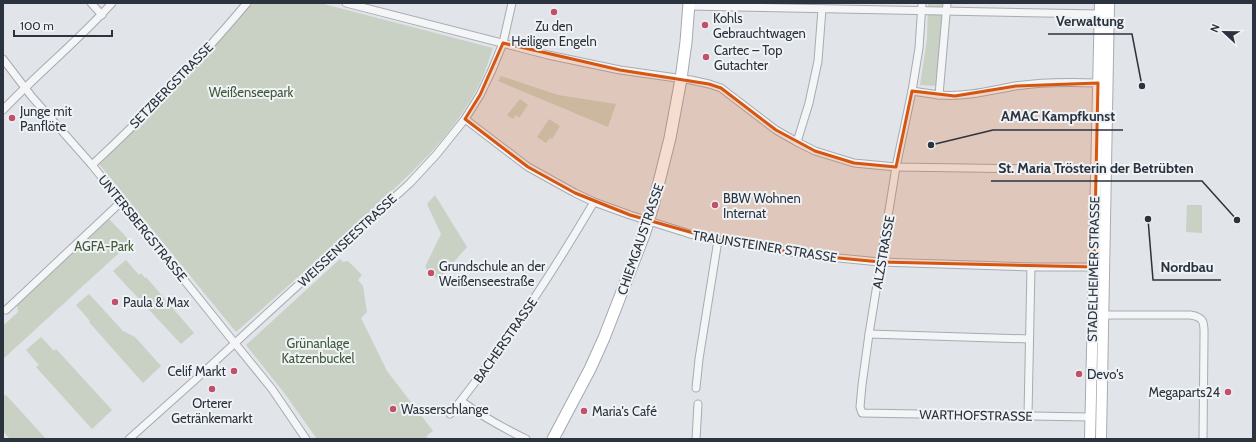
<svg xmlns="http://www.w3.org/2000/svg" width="1256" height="442" viewBox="0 0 1256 442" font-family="Cabin,sans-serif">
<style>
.green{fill:#c8d1c3}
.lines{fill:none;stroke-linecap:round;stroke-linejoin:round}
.street-casing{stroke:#a7abb2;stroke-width:9}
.secondary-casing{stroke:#a7abb2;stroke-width:12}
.primary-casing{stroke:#a1aab3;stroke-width:13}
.street{stroke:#f3f5f7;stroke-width:7}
.secondary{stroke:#fff;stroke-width:10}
.primary{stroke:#fff;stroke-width:11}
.marked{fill:#d55511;fill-opacity:0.2;stroke:#d55511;stroke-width:3;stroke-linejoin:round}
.poi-dot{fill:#c3506b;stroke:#f0f3f6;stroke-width:1.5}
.labels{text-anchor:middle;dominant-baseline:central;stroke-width:4;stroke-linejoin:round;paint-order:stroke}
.poi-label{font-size:13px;fill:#2b333e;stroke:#f0f3f6;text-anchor:start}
.street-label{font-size:13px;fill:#2b333e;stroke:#f0f3f6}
.park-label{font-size:13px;fill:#425939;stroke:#f0f3f6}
.leader{fill:none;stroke:#2b333e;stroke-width:1.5}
.callout-dot{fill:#2b333e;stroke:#f0f3f6;stroke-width:1.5}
.callout-label{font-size:14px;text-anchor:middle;font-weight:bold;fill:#2b333e;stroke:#f0f3f6;stroke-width:4;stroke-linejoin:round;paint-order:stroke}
</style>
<rect width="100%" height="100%" fill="#e1e4e8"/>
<g class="green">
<path d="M252,3H320L493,48C489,60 485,73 479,85C452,138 407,177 364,217C322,256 279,294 236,332L99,164L195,66Z"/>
<polygon points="928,3 944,3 937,86 920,85 927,39"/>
<polygon points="501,76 558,95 616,104 608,127 498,81"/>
<polygon points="520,99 528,105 519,118 516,115 513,119 507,115"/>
<polygon points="549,119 560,126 552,139 550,138 546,143 537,137"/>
<polygon points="435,195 467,247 438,280 425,267 441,234 427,204"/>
<polygon points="1187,205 1202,205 1202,233 1186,232"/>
<polygon points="109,219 131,242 3,359 3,322 5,324 18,312 17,305"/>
<polygon points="340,259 343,262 348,261 362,275 358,280 363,286 367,312 361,318 387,371 433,431 426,436 429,439 317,439 285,394 246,345"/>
<polygon points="126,260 139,275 141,273 145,278 146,277 194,333 181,344 113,271"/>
<polygon points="89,294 123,331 135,337 161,366 143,383 89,322 90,321 76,305"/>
<polygon points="41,337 54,351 56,349 112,410 92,429 36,367 39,365 26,350"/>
<polygon points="6,395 46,439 10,439 3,431 3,396"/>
</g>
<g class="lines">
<defs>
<g id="street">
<polyline points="91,3 102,15"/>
<polyline points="346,3 548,55 620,70 691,80 709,84 721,88 776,130 797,142 815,151 854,163 896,167 1100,170"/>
<polyline points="922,3 919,48 912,91 896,167 869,334 862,385 860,407 862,413 1090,417"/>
<polyline points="689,6 1099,14"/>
<polyline points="3,59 32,97 92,165 229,336 272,389 306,439"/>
<polyline points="912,91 939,95 947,3"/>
<path d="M939,95C967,97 988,91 1015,86C1041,82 1072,82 1098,83"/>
<path d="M3,110C38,73 78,41 112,3"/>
<polyline points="465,119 528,167 575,193 594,202 630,215 690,234 718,240 808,255 880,262 1031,267 1094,267"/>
<polyline points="797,142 809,103 818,61 822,9"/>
<path d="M92,165C147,114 199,60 247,3"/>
<polyline points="6,310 121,202"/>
<path d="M1099,315H1190C1206,317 1204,325 1204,338L1203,439"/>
<polyline points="869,334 1029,339"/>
<polyline points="696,388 699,359 718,240"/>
<path d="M461,401C482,416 503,428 526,439"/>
<path d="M450,414C463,399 475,382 487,366C526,313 561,258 594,202"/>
<polyline points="1028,415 1031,267"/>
<polyline points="129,439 195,380 247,332 410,183 436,155 465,119 480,95 492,70 503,43 512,3"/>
<polyline points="696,439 698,404"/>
</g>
<g id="secondary">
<polyline points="1090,439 1100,3"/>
<polyline points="1101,439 1109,3"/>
</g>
<polyline id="primary" points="553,439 590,369 604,338 644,235 653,206 670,138 681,79 686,42 689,3"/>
</defs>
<use href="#street" class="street-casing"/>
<use href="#secondary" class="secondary-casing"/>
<use href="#primary" class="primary-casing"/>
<use href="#street" class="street"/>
<use href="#secondary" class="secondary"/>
<use href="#primary" class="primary"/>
</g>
<path class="marked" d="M503,43L620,70L709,84L721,88L776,130L815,151L854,163L896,167L912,91L955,96L1016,86L1098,83L1094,267L880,262L808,255L718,240L630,215L575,193L528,167L465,119L480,95Z"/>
<g class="poi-dot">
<circle cx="554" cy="12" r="4"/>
<circle cx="705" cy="25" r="4"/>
<circle cx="706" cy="57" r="4"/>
<circle cx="12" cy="118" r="4"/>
<circle cx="715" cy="205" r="4"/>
<circle cx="431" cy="273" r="4"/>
<circle cx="115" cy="302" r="4"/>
<circle cx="234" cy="371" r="4"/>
<circle cx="1079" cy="374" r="4"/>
<circle cx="212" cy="389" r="4"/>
<circle cx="1228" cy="392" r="4"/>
<circle cx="393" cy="409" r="4"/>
<circle cx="584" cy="411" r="4"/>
</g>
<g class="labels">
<g class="poi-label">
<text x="713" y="18">Kohls<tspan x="713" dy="15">Gebrauchtwagen</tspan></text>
<text x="554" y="26" text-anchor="middle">Zu den<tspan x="554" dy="15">Heiligen Engeln</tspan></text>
<text x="714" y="50">Cartec – Top<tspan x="714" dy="15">Gutachter</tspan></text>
<text x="20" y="111">Junge mit<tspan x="20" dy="15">Panflöte</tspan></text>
<text x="723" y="198">BBW Wohnen<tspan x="723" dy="15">Internat</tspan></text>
<text x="439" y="266">Grundschule an der<tspan x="439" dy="15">Weißenseestraße</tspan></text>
<text x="123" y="302">Paula &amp; Max</text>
<text x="226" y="371" text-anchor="end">Celif Markt</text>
<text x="1087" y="374">Devo's</text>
<text x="1220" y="392" text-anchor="end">Megaparts24</text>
<text x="212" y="403" text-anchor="middle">Orterer<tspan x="212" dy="15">Getränkemarkt</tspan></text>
<text x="401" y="409">Wasserschlange</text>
<text x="592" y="411">Maria's Café</text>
</g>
<g class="street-label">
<text transform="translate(171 85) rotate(-46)">SETZBERGSTRASSE</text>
<text transform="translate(143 228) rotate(51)">UNTERSBERGSTRASSE</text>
<text transform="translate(640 239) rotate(-71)">CHIEMGAUSTRASSE</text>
<text transform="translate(347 240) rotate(-43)">WEISSENSEESTRASSE</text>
<text transform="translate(765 246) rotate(9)">TRAUNSTEINER STRASSE</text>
<text transform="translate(883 252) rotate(-80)">ALZSTRASSE</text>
<text transform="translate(1093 269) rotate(-89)">STADELHEIMER STRASSE</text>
<text transform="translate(505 340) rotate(-55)">BACHERSTRASSE</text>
<text transform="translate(976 415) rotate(1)">WARTHOFSTRASSE</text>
</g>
<g class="park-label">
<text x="251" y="92">Weißenseepark</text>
<text x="104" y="246">AGFA-Park</text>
<text x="318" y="343">Grünanlage<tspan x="318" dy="15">Katzenbuckel</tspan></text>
</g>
</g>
<path class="leader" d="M1142 86L1132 34H1048M931 145L993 130H1123M1237 220L1202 181H991M1148 219L1153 280H1221"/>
<g class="callout-dot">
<circle cx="1142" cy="86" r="4"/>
<circle cx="931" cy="145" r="4"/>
<circle cx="1237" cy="220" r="4"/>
<circle cx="1148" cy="219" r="4"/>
</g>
<g class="callout-label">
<text x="1090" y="26">Verwaltung</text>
<text x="1058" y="121">AMAC Kampfkunst</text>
<text x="1096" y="173">St. Maria Trösterin der Betrübten</text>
<text x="1187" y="272">Nordbau</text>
</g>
<rect width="1256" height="442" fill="none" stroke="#2b333e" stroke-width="8"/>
<g transform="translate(1224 32) rotate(292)" stroke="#f0f3f6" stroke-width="3" paint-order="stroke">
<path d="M0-3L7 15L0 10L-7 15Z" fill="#2b333e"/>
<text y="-6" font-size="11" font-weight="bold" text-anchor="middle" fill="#2b333e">N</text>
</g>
<path d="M14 30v6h98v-6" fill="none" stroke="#2b333e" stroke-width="2"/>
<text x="20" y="30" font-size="12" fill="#2b333e" stroke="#f0f3f6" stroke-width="3" paint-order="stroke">100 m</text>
</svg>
